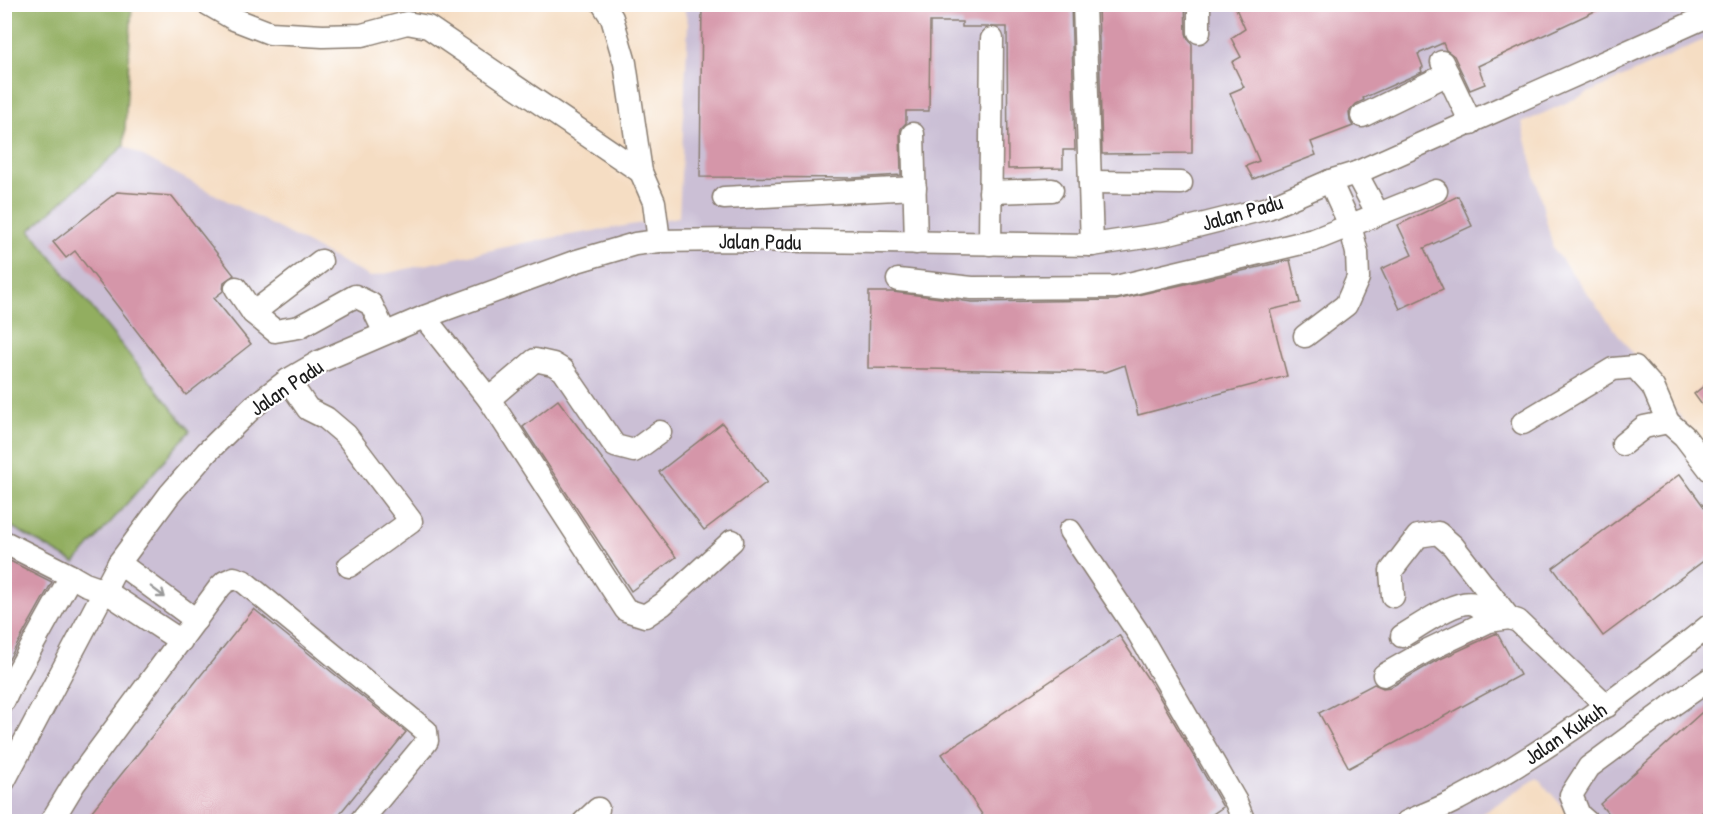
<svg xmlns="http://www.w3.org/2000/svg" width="1715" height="826" viewBox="0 0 1715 826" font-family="'Patrick Hand',sans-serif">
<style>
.industrial{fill:#cbbfd5}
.forest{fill:#92ae60;stroke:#57653e;stroke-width:1.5}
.building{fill:#d596a9}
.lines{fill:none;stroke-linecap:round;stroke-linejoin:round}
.minor-casing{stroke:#887c70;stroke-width:25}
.minor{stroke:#fff;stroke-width:22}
.oneway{stroke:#999}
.labels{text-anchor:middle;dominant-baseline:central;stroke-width:4.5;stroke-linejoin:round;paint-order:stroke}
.street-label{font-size:22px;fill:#1c1c1c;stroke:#fff}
</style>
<rect width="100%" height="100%" fill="#fff"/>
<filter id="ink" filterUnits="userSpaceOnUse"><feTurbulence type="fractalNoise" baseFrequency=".0167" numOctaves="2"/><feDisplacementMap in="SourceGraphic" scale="12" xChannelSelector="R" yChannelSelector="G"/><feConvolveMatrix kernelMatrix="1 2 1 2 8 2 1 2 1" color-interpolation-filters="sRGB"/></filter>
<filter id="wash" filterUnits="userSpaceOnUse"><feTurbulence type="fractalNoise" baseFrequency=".008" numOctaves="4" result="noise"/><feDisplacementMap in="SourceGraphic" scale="24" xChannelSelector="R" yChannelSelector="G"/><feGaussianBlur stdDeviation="1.35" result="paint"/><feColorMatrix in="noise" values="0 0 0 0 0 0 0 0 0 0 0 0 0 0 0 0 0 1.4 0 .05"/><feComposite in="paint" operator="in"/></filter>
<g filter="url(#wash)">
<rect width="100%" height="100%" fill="#f5ddc3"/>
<polygon class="industrial" points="683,5 1710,5 1710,37 1522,123 1553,248 1710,456 1710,821 1576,821 1537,778 1469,822 5,821 4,523 75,562 190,431 30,229 124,146 370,277 528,242 679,217 688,23"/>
<polygon class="forest" points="5,4 132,5 124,146 30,230 190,431 75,563 5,523"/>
<g id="blocks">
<g class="building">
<polygon points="702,4 1071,4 1075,150 1063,150 1063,168 1008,169 1007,27 962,27 962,22 930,22 929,111 906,111 906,123 901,128 900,134 901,175 854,178 700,177"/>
<polygon points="1098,4 1185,4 1186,33 1188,39 1192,44 1192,153 1102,154"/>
<polygon points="1234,4 1610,4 1478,66 1485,84 1470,90 1454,56 1446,50 1443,43 1418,54 1423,67 1421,69 1422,72 1363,98 1364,100 1356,104 1349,112 1350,121 1353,126 1311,142 1316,155 1253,179 1246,166 1259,161 1230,93 1244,87 1232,62 1241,57 1231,38 1245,29"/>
<polygon points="117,192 172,196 234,275 224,282 223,291 214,298 251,344 186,395 75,251 66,258 53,242"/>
<polygon points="1458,196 1472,226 1424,248 1443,289 1400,309 1381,269 1412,255 1398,225"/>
<polygon points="1290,260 1300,303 1270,310 1287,376 1138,415 1125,365 1106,372 868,368 869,292 893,292 972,302 1116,300"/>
<polygon points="1710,381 1710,416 1694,394"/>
<polygon points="558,400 676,557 631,591 523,427"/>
<polygon points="722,423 767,482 704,530 659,472"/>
<polygon points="1680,474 1710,515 1710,556 1603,636 1553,568"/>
<polygon points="4,558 52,582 4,668"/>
<polygon points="254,609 406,732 333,822 83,822"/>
<polygon points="1497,633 1520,675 1349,768 1319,713 1374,684 1383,688 1391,687 1434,662"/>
<polygon points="1119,635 1156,691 1223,807 1201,822 987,822 942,754"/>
<polygon points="1710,705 1710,805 1692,822 1615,822 1600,804"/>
</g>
</g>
</g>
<g filter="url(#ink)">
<use href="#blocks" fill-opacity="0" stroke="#887c70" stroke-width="1.5"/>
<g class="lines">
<defs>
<g id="minor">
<polyline points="208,4 234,19 270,33 323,36 362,35 407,23 428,27 641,172"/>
<polyline points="603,4 612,18 625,63 641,172 654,202 659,241"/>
<polyline points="1084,4 1092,245"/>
<polyline points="1199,32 1199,4"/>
<polyline points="1442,62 1471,123"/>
<polyline points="1362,116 1448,74"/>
<polyline points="913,134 916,243"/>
<polyline points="1356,173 1378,214"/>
<polyline points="1090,182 1181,183"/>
<polyline points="990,192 1052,190"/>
<polyline points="724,198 915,188"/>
<polyline points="990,244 992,39"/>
<polyline points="898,280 972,288 1116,287 1314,240 1436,191"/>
<polyline points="236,288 253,313 275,331 299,327 355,296 371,304 385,333"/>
<polyline points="253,313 321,261"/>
<polyline points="424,317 489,399 626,610 645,616 663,604 732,541"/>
<polyline points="1305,336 1346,305 1358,278 1357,253 1350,225 1330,181"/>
<polyline points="288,380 308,409 326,418 346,435 411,521 349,566"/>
<polyline points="489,399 535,360 553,364 563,370 615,446 634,451 660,432"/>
<polyline points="1523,423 1613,369 1635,367 1653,387 1668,422"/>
<polyline points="1623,444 1644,427 1668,422 1684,436 1710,470"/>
<polyline points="1070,531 1139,634 1236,802 1244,822"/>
<polyline points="4,542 71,576 16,675 4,700"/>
<polyline points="119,563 196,620"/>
<polyline points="71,576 85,584 105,591 181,641"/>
<polyline points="1393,596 1391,571 1418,536 1438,533 1453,546 1509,618"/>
<path d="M1402,636C1418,627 1457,598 1474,604C1482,606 1485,614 1489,621"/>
<polyline points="1384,675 1428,650 1489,621 1509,618 1518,621 1607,706"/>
<polyline points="4,781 119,563 170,494 207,452 254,406 288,380 319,362 424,317 577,261 635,244 659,241 732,240 1092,245 1165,234 1268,208 1330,181 1356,173 1710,15"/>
<polyline points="51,822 74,784 220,587 225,582 234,578 243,581 426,731 427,741 424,745 360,822"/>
<polyline points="584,822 598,809"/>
<path d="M1407,822C1424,814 1442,808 1458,799C1549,751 1630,689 1710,625"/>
<polyline points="1587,822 1579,815 1571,795 1589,767 1674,704 1710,679"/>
</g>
</defs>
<use href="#minor" class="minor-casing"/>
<use href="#minor" class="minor"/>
</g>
<defs><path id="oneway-shaft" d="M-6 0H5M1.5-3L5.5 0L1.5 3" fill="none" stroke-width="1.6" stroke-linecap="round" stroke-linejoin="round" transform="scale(1.5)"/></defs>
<use class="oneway" href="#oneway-shaft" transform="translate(158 592) rotate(37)"/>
</g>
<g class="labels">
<g class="street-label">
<text transform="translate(1242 212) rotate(-16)">Jalan Padu</text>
<text transform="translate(760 241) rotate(1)">Jalan Padu</text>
<text transform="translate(286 387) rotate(-34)">Jalan Padu</text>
<text transform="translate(1565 733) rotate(-34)">Jalan Kukuh</text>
</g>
</g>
<rect width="1715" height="826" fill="none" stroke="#fff" stroke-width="24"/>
</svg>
